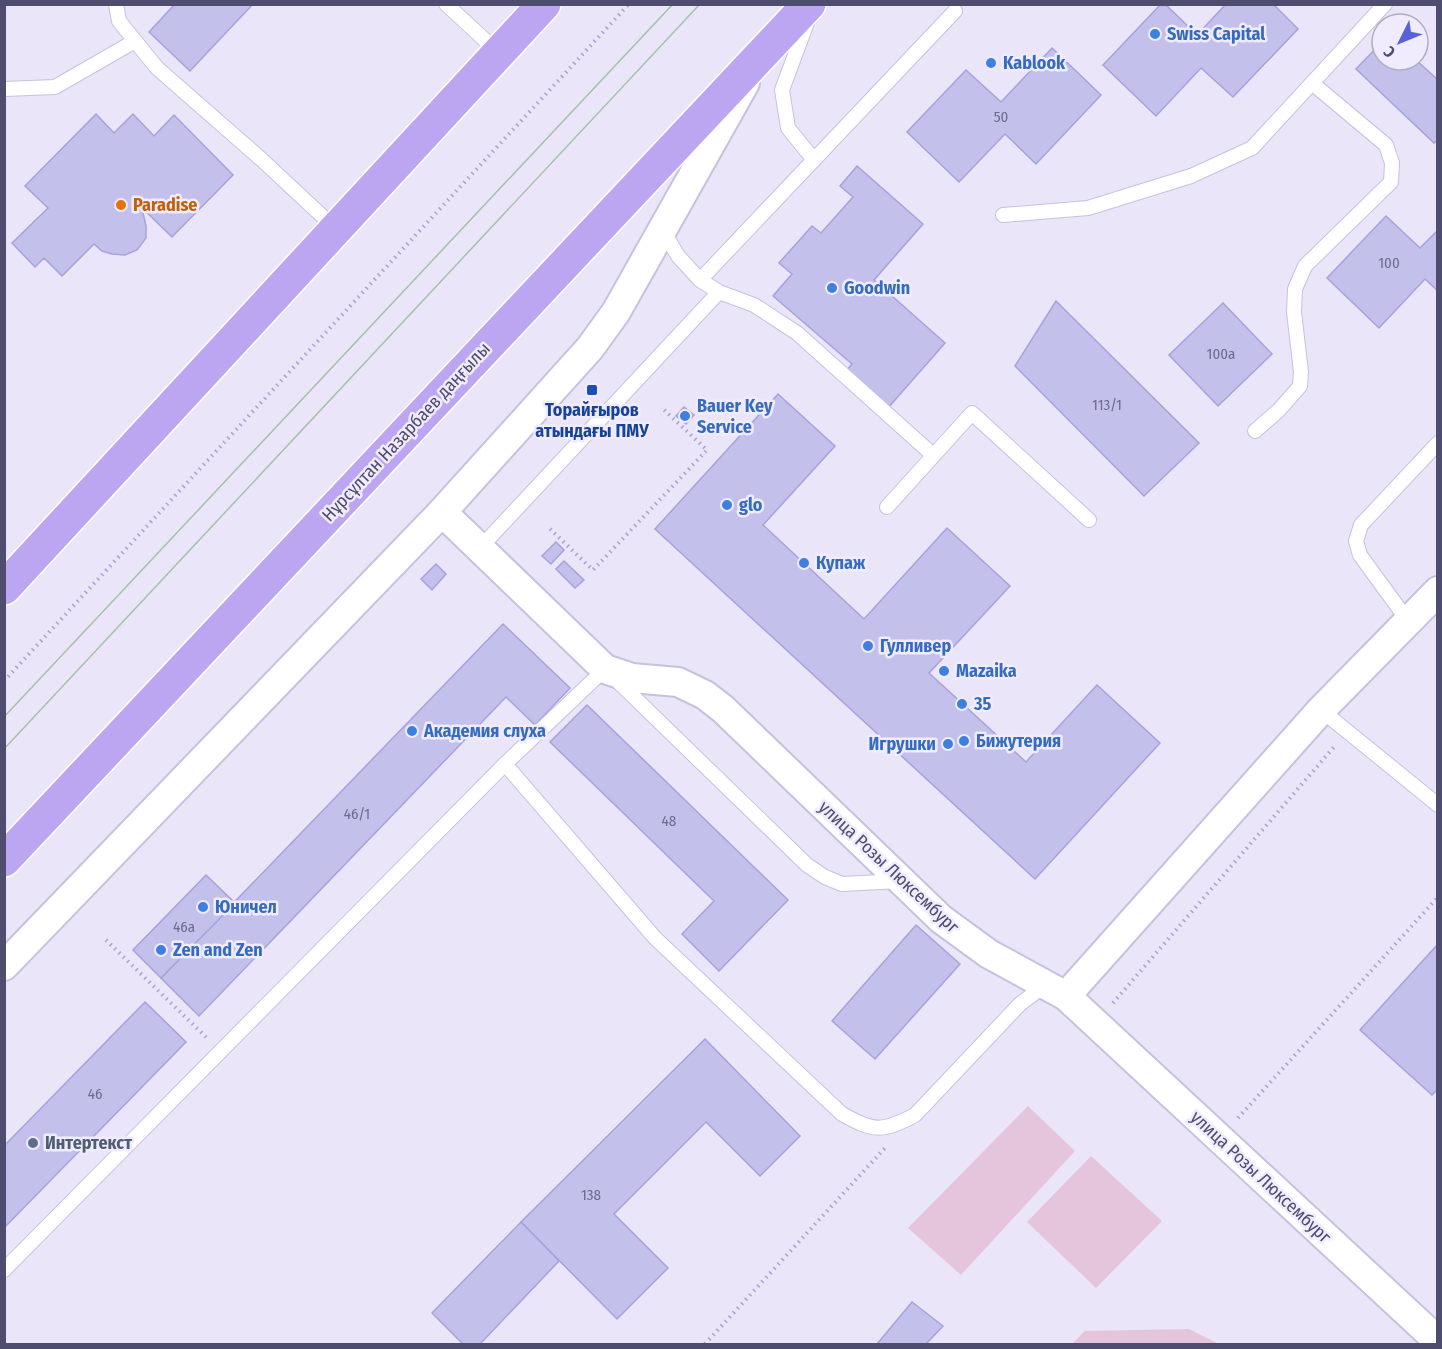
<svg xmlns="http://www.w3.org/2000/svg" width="1442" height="1349" viewBox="0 0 1442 1349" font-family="'Fira Sans Condensed',sans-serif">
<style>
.green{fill:#e5c5dc}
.building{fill:#c4c0ec;stroke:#a6a2dc;stroke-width:1.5}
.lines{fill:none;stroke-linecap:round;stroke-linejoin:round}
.service-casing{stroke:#c6c2dd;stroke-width:16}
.minor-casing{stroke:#c6c2dd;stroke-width:32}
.primary-casing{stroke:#fff;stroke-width:36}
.path{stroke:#a7a4d0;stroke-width:4;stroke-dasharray:1.5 4.5;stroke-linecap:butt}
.service{stroke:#fff;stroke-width:14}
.minor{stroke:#fff;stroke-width:28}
.primary{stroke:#bca5f1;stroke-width:33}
.tram{stroke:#a5c1ab;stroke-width:1.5}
.shop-dot{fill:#3f7fe0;stroke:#f0ebfd;stroke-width:2}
.food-dot{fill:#e8710a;stroke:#f0ebfd;stroke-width:2}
.transit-dot{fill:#1a4fb4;stroke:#f0ebfd;stroke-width:2}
.service-dot{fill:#5c6f8a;stroke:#f0ebfd;stroke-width:2}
.labels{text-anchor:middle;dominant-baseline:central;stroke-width:5;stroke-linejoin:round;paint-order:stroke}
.number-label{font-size:15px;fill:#6c6a8e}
.shop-label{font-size:18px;font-weight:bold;fill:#366cbe;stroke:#f0ebfd;text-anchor:start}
.food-label{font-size:18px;font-weight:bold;fill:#c56008;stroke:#f0ebfd;text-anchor:start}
.transit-label{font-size:18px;font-weight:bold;fill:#164399;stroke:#f0ebfd}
.street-label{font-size:18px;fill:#4f4d6f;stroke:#f0ebfd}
.service-label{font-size:18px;font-weight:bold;fill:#4e5e75;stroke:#f0ebfd;text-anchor:start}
</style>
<rect width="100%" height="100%" fill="#ebe5f9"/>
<g class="green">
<polygon points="1028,1106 1075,1151 961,1275 908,1228"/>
<polygon points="1091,1156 1162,1221 1096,1288 1027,1222"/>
<polygon points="1189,1329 1219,1344 1072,1344 1085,1331"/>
</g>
<g class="building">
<polygon points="175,4 253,4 190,71 149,32"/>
<polygon points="1161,4 1165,4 1197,35 1226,4 1273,4 1298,29 1233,97 1201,68 1156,116 1103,65"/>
<polygon points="1382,42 1382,60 1416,60 1438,80 1438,140 1434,143 1356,69"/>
<polygon points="1052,48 1101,95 1036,164 1005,134 959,182 907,132 966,70 1001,102"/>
<polygon points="96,114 114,133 133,114 154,136 174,115 233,175 172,237 136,202 143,213 146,226 146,238 137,250 125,255 112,254 102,251 94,244 62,276 44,258 35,267 12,243 48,208 25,186"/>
<polygon points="857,166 923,224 874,280 945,343 888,408 846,371 852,364 773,296 792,274 779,263 812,226 821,233 853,197 840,186"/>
<polygon points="1386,216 1420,248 1438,230 1438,291 1425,279 1379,328 1327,278"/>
<polygon points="1056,301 1199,443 1144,496 1015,366"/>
<polygon points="1223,303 1272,354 1218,406 1169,355"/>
<polygon points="778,394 835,446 763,525 864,619 947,528 1010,586 929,673 1026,762 1097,685 1160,743 1035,879 655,529"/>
<polygon points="684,407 694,415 686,424 676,416"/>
<polygon points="556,542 564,550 551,564 542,556"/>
<polygon points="564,561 584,580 575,588 556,569"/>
<polygon points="436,564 446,574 432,590 421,579"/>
<polygon points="503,624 570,688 535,725 506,697 199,1016 161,978"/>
<polygon points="587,705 788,900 719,971 682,934 714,901 550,742"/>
<polygon points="206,875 235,903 161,978 133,950"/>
<polygon points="916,925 960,964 875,1059 832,1021"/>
<polygon points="1438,944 1438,1089 1432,1095 1360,1030"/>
<polygon points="145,1002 186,1042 4,1228 4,1146"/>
<polygon points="705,1039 800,1136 760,1176 706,1122 614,1214 668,1268 617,1319 521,1222"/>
<polygon points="521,1222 559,1261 480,1344 463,1344 432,1313"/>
<polygon points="912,1302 943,1326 926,1344 877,1344"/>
</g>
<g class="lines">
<defs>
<g id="service">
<polyline points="116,4 119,21 157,68 261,159 336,229"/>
<polyline points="446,4 499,53"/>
<polyline points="808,20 782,90 788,128 814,160"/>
<polyline points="4,89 55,87 135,41"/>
<polyline points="1003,215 1088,208 1191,176 1252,148 1385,4"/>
<polyline points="662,229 678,256 700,280 719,292 754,305 797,333 933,455"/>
<polyline points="700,280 955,11"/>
<polyline points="1255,431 1279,410 1300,386 1301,372 1294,312 1295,289 1305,266 1391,182 1392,163 1386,145 1312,83"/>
<polyline points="887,507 972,413 1089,520"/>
<polyline points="480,548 719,292"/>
<polyline points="1408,621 1360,555 1356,541 1361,525 1438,443"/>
<polyline points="1321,710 1438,805"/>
<path d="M505,764L655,938L842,1114C874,1132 883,1132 915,1115L1020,1004L1040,989L1049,991"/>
<polyline points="4,1270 505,764 605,669 807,865 825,877 842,884 900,881"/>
</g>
<g id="minor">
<polyline points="442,512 605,669 632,678 678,682 705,695 723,709 941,919 989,954 1066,996 1438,1341"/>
<polyline points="4,966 442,512 590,348 616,312 745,83"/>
<polyline points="1066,996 1321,710 1438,591"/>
</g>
<g id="primary">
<polyline points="4,588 544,4"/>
<polyline points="4,860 809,4"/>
</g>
</defs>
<use href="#service" class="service-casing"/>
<use href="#minor" class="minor-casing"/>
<use href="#primary" class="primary-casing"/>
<g class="path">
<polyline points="550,529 593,570 707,450 661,407"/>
<polyline points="4,681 629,4"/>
<polyline points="106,940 207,1038"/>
<polyline points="1113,1003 1334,747"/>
<polyline points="1238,1118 1438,897"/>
<polyline points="705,1344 885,1148"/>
</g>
<use href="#service" class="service"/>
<use href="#minor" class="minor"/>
<use href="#primary" class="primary"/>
<g class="tram">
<polyline points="4,717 673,4"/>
<polyline points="4,749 700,4"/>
</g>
</g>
<g class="shop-dot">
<circle cx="1155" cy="34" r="6"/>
<circle cx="991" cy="63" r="6"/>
<circle cx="832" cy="288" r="6"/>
<circle cx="685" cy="416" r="6"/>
<circle cx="727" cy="505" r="6"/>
<circle cx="804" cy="563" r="6"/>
<circle cx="868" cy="646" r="6"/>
<circle cx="944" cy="671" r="6"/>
<circle cx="962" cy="704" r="6"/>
<circle cx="412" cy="731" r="6"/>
<circle cx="964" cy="741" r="6"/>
<circle cx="948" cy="744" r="6"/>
<circle cx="203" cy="907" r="6"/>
<circle cx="161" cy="950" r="6"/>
</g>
<circle class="food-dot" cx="121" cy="205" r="6"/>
<rect class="transit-dot" x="586" y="384" width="12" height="12" rx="3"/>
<circle class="service-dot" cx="33" cy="1143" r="6"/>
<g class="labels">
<g class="number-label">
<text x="1001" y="117">50</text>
<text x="1389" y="263">100</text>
<text x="1221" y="354">100а</text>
<text x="1107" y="405">113/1</text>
<text x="357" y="814">46/1</text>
<text x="669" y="821">48</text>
<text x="184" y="927">46а</text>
<text x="95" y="1094">46</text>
<text x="591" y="1195">138</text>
</g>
<g class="shop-label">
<text x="1167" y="34">Swiss Capital</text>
<text x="1003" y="63">Kablook</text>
<text x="844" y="288">Goodwin</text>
<text x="697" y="406">Bauer Key<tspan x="697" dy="21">Service</tspan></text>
<text x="739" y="505">glo</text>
<text x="816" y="563">Купаж</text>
<text x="880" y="646">Гулливер</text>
<text x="956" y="671">Mazaika</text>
<text x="974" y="704">35</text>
<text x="424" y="731">Академия слуха</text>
<text x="976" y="741">Бижутерия</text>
<text x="936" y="744" text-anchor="end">Игрушки</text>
<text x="215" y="907">Юничел</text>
<text x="173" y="950">Zen and Zen</text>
</g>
<g class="food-label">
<text x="133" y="205">Paradise</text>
</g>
<g class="transit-label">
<text x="592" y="410">Торайғыров<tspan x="592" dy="21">атындағы ПМУ</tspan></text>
</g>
<g class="street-label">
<text transform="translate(406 432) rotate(-47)">Нұрсұлтан Назарбаев даңғылы</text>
<text transform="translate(889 867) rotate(43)">улица Розы Люксембург</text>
<text transform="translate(1261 1177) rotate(43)">улица Розы Люксембург</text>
</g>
<g class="service-label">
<text x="45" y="1143">Интертекст</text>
</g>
</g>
<rect width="1442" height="1349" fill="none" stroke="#4f4d6f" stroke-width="12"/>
<g transform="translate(1400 42) rotate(227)"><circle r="28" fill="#f0ebfd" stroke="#b0acc4" stroke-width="1.5"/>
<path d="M0-4.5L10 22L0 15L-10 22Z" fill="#5864d5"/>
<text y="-9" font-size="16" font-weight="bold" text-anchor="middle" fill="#4f4d6f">С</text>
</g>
</svg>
